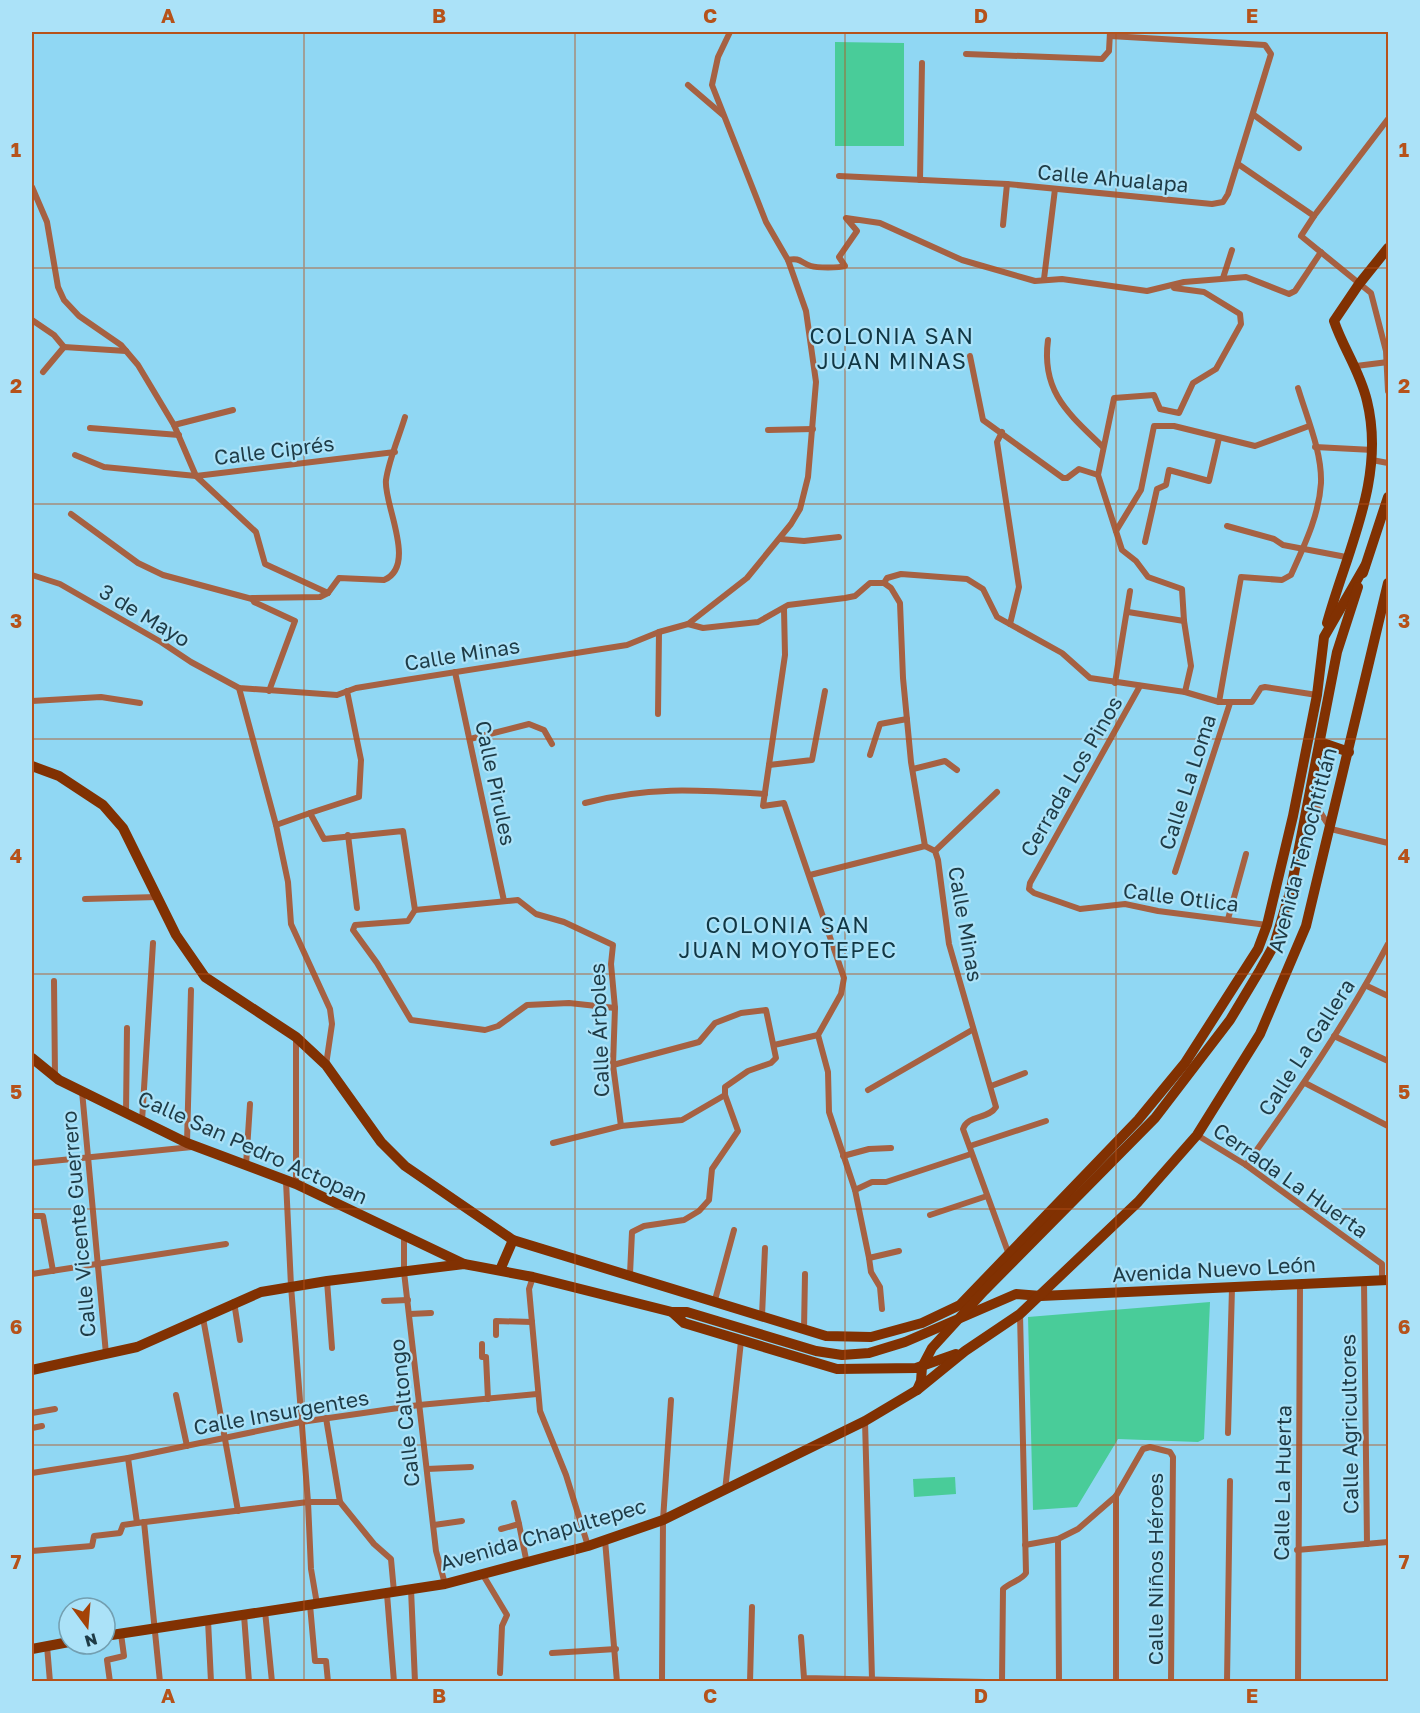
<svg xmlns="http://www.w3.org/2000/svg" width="1420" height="1713" viewBox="0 0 1420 1713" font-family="'Golos Text',sans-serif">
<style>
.green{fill:#49cc99}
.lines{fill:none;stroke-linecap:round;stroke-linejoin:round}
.street{stroke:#a66142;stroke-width:6}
.secondary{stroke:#813102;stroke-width:10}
.grid{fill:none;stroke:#b6521a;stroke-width:1.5;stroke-opacity:0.55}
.labels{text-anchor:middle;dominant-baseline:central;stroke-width:4.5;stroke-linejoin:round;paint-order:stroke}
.street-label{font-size:21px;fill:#1e3b46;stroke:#abe2f8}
.neighbourhood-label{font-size:22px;letter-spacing:1.5px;fill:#113744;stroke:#abe2f8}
.neatline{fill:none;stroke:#b6521a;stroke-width:2}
.grid-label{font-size:20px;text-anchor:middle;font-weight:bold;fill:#b6521a}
</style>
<rect width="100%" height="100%" fill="#90d7f3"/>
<g class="green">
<polygon points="835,42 904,43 904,146 835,146"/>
<polygon points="1210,1302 1204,1439 1198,1442 1118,1439 1077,1507 1033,1510 1028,1317"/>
<polygon points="955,1477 956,1494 914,1497 913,1479"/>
</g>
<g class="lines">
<g class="street">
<polyline points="966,54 1102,59 1109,51 1110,32"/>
<polyline points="688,85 723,115"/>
<polyline points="1254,115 1299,148"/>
<polyline points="1388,119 1314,216 1301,236 1371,293 1386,351 1388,391"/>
<polyline points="1238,164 1314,216"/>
<polyline points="839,176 1007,184 1212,204 1223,202 1228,194 1271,54 1265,45 1110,36"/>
<polyline points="920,180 922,63"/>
<polyline points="32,187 47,222 58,287 64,300 79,316 121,345 138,365 174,425 196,476"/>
<polyline points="1003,225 1007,184"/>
<path d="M788,260C800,257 801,263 811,266C817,268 839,268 845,266L839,257L857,231L846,218L880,223L962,260L1035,281L1062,279L1147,291L1184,282L1246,277L1289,294L1295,291L1321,252"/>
<polyline points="1223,278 1232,250"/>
<polyline points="1044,279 1055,189"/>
<polyline points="1174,288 1204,292 1240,314 1241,324 1216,369 1193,383 1179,413 1160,409 1154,395 1114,398 1098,475 1122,550 1136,561 1148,577 1182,589 1184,621 1191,666 1185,692"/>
<polyline points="32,320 54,335 64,347"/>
<path d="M1048,340C1041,392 1069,414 1102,446"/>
<polyline points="970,356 983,420 1063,478 1067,478 1079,469 1098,475"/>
<polyline points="1356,366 1388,362"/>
<polyline points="43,372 64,347 126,351"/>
<polyline points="174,425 233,410"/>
<polyline points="90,428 179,435"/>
<polyline points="768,430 813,429"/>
<polyline points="1002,432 997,442 1019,587 1010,624"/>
<polyline points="1315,447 1373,450"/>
<polyline points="75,455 104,467 196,476"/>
<polyline points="1372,460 1388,463"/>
<polyline points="71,514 138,563 163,575 252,599"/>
<polyline points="1227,526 1274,539 1283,545 1346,557"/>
<polyline points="1116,531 1141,490 1154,426 1174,426 1255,446 1309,426"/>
<polyline points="780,539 804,541 839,537"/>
<polyline points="1145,542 1157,489 1166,485 1169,470 1209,481 1219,438"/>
<polyline points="32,575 60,584 161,642 191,662 239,688 337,695 356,688 399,681 627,645 659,632 688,624 747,578 791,524 800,509 808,477 816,382 806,311 788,260 766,222 712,85 718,57 730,32"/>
<path d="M884,583L891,588L900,603L903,678L911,762L925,846L935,851L938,860L949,944L996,1107C989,1119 967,1115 963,1129L1008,1252"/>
<polyline points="328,593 265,564 256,532 196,476 395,452"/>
<polyline points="784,609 785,655 763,806 784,803 844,978 841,994 818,1035 828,1072 829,1112 855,1190 869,1258 899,1251"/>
<polyline points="1128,612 1184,621"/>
<polyline points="688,624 703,628 758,622 788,605 845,598 855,596 870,583 884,583 887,578 901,574 967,579 983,589 997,617 1062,653 1090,678 1185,692 1219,702 1252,702 1261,688 1265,687 1317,695"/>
<polyline points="455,672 504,901"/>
<polyline points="1115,683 1130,591"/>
<polyline points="1140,686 1030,883 1029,889 1034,893 1080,909 1125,904 1158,911 1267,925"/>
<polyline points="239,688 276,825 288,882 291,924 330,1009 332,1024 326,1065"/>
<path d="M269,691L295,621L254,602L252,598L320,597L328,593L339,578L384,580C418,566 383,503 386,480C389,459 399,437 405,417"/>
<polyline points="32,701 101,697 140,703"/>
<path d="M1219,702L1241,577L1282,580L1291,575C1304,546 1319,516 1321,483C1322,452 1307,418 1298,388"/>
<polyline points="658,714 659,632"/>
<polyline points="470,739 529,724 544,730 552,744"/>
<polyline points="870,755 880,724 907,719"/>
<polyline points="769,765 812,760 825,691"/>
<polyline points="913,769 945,761 957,770"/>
<polyline points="1309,795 1331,829 1388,843"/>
<path d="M585,803C648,786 700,790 765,794"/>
<polyline points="310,813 359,797 361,760 347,691"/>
<polyline points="276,825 310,813 324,839 403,831 415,910"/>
<polyline points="348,835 357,908"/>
<polyline points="935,851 997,792"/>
<polyline points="1175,872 1230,703"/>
<polyline points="810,875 925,846"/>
<polyline points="85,899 157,897"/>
<polyline points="415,910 408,921 355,925 353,930 377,963 411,1020 485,1030 498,1026 527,1005 569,1003 615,1008"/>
<polyline points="415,910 518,900 536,914 564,922 613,945 611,964 615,1008 613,1065 621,1126"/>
<polyline points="1228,919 1246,854"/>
<polyline points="54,981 55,1077"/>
<polyline points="1367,986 1388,996"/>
<polyline points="1334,1036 1388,1061"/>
<polyline points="296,1038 296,1184"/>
<polyline points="774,1045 818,1035"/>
<polyline points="613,1065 699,1042 715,1023 741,1013 766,1010 776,1058 771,1063 748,1071 725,1087 725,1095 738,1131 712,1169 709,1200 699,1211 684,1220 644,1226 632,1232 630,1274"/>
<polyline points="1305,1083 1388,1126"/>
<polyline points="991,1086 1025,1073"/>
<polyline points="868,1090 972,1030"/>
<polyline points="82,1091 106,1354"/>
<polyline points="126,1113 127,1028"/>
<polyline points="142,1121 153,943"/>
<polyline points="1197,1135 1246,1165 1382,1264 1382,1281"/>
<polyline points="187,1143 191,990"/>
<polyline points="553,1143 621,1126 682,1120 725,1095"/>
<polyline points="970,1146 1046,1121"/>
<polyline points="843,1156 869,1149 891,1148"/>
<polyline points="32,1163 192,1147"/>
<polyline points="246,1165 250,1104"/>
<path d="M1246,1165C1297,1094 1347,1022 1388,944"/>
<polyline points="855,1190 872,1182 886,1182 971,1154"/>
<polyline points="930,1215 987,1196"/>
<polyline points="34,1216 43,1216 53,1271"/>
<polyline points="404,1237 404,1272 436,1551 445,1584"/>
<polyline points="869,1258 871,1272 880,1287 882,1309"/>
<polyline points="32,1274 226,1244"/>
<polyline points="533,1277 529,1289 540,1411 566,1475 588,1546"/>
<polyline points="327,1281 332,1348"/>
<polyline points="1364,1281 1367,1544"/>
<polyline points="715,1300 734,1230"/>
<polyline points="384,1301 408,1300"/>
<polyline points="234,1302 240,1340"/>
<polyline points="410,1314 431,1313"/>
<polyline points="762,1316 765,1248"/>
<polyline points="203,1318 238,1511"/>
<polyline points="804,1330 805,1274"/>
<polyline points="496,1335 496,1321 532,1322"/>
<polyline points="482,1344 482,1357 486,1357 488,1399"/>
<polyline points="176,1395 187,1446"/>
<polyline points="32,1413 55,1409"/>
<polyline points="326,1418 340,1502 374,1544 391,1559 394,1592"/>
<polyline points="865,1421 872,1679"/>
<polyline points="32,1428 42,1426"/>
<polyline points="1228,1433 1232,1288"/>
<polyline points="128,1458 137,1523 308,1502 291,1286 286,1181"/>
<polyline points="427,1469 471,1467"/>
<polyline points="32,1473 128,1458 301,1422 419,1405 537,1394"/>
<polyline points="725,1491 741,1341"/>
<polyline points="1116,1496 1116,1682"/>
<polyline points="144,1522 160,1682"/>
<polyline points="519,1524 527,1564"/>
<polyline points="434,1525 462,1521"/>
<polyline points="501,1529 519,1524 514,1503"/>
<polyline points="1058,1539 1059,1682"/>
<polyline points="605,1540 617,1682"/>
<polyline points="1025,1545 1058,1539 1078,1529 1116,1496 1143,1449 1150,1447 1170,1452 1173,1457 1171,1682"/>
<polyline points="1297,1550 1388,1542"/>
<polyline points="32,1551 92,1546 94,1536 120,1533 123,1525 137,1523"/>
<polyline points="483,1575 507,1615 502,1626 500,1673"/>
<polyline points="411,1589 415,1682"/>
<polyline points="387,1594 394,1682"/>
<polyline points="317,1604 311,1569 308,1502 340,1502"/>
<polyline points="310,1605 315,1661 326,1661 328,1682"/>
<polyline points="265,1611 272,1682"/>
<polyline points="244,1615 249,1682"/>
<polyline points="208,1620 211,1682"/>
<polyline points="801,1637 804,1678 986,1682"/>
<polyline points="47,1646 50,1682"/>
<polyline points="552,1653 616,1649"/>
<polyline points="110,1682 107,1660 124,1656 121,1634"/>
<polyline points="662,1682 663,1520 671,1400"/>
<polyline points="750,1682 752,1607"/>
<path d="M1002,1682L1003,1589C1010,1582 1021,1581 1026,1573L1020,1314"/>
<polyline points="1227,1682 1230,1481"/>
<polyline points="1298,1682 1300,1285"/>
</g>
<g class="secondary">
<polyline points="1363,573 1388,497"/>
<path d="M1327,623C1347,550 1386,478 1367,401C1360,371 1343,348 1334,321L1359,284L1388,248"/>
<polyline points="1320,742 1349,752"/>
<polyline points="32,766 59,776 103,805 123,828 176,935 205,977 296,1037 326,1065 381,1142 405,1166 513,1240 826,1336 871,1337 922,1323 960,1305 1138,1120 1185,1063 1258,949 1267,925 1293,816 1317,695 1324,637 1365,566"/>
<polyline points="32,1058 59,1080 187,1143 296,1184 464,1264"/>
<polyline points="500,1270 513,1240"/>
<polyline points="672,1312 684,1323 837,1369 916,1368 956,1354"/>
<polyline points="32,1370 137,1347 261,1292 327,1281 464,1264 533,1277 672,1312 687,1312 816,1351 842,1355 869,1353 905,1342 1016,1294 1041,1296 1388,1280"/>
<polyline points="917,1390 921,1381 922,1367 932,1348 984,1291 1155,1118 1230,1020 1260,970 1274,945 1291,889 1337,652 1358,587"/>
<polyline points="105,1636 445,1584 588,1546 663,1520 865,1421 917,1390 965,1351 1020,1314 1138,1202 1197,1135 1260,1034 1306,926 1388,583"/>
<polyline points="32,1649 69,1642"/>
</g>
</g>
<path class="grid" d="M304,32V1682M575,32V1682M845,32V1682M1116,32V1682M32,268H1388M32,504H1388M32,739H1388M32,974H1388M32,1209H1388M32,1445H1388"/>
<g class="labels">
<g class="street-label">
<text transform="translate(1113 178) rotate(5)">Calle Ahualapa</text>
<text transform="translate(274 450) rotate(-7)">Calle Ciprés</text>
<text transform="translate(145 615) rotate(31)">3 de Mayo</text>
<text transform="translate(462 654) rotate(-9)">Calle Minas</text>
<text transform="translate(1071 776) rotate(-60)">Cerrada Los Pinos</text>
<text transform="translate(1187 782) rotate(-72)">Calle La Loma</text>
<text transform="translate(496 783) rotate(78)">Calle Pirules</text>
<text transform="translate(1302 850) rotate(-75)">Avenida Tenochtitlán</text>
<text transform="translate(1181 897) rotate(7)">Calle Otlica</text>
<text transform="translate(966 924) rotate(80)">Calle Minas</text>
<text transform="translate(599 1030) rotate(-92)">Calle Árboles</text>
<text transform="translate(1306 1047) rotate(-57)">Calle La Gallera</text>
<text transform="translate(253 1147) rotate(24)">Calle San Pedro Actopan</text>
<text transform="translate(1291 1180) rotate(35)">Cerrada La Huerta</text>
<text transform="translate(78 1224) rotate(-95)">Calle Vicente Guerrero</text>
<text transform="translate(1214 1269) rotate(-3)">Avenida Nuevo León</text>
<text transform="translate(281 1412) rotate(-10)">Calle Insurgentes</text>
<text transform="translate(404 1413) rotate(-96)">Calle Caltongo</text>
<text transform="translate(1349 1424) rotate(-91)">Calle Agricultores</text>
<text transform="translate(1282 1483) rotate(-89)">Calle La Huerta</text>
<text transform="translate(543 1534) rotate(-16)">Avenida Chapultepec</text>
<text transform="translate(1155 1569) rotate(-90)">Calle Niños Héroes</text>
</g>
<g class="neighbourhood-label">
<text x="892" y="335">COLONIA SAN<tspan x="892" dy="25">JUAN MINAS</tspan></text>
<text x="788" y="924">COLONIA SAN<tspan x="788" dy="25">JUAN MOYOTEPEC</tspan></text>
</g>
</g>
<rect width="1420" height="1713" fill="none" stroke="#abe2f8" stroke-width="66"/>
<g transform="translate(87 1626) rotate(164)"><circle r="28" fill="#abe2f8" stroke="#739fb1" stroke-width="1.5"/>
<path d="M0-4.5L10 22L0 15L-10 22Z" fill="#a44206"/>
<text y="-9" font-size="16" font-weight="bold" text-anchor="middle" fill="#1e3b46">N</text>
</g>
<rect x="33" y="33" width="1354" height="1647" class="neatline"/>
<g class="grid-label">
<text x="168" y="23">A</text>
<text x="439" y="23">B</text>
<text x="710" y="23">C</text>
<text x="981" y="23">D</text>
<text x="1252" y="23">E</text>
<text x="16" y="157">1</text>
<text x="1404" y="157">1</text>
<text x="16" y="393">2</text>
<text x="1404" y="393">2</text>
<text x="16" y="628">3</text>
<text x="1404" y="628">3</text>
<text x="16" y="863">4</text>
<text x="1404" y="863">4</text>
<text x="16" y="1099">5</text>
<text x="1404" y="1099">5</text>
<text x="16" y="1334">6</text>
<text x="1404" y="1334">6</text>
<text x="16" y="1569">7</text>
<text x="1404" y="1569">7</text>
<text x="168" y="1703">A</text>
<text x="439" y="1703">B</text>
<text x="710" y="1703">C</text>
<text x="981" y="1703">D</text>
<text x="1252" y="1703">E</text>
</g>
</svg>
